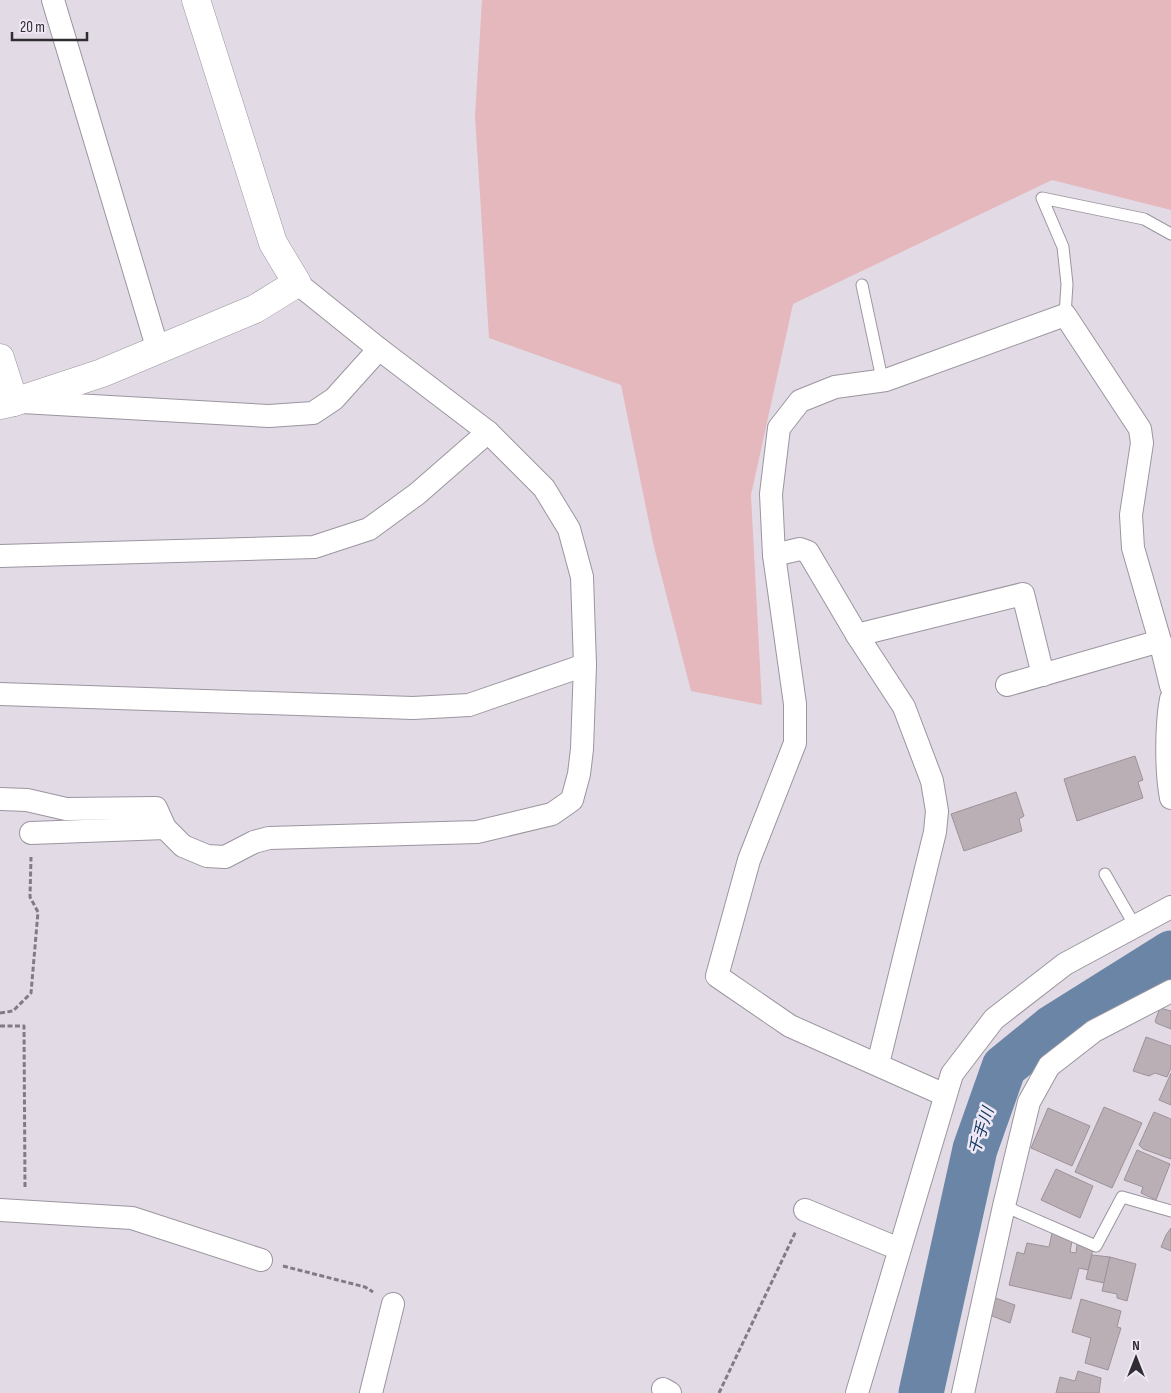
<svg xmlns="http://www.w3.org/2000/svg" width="1171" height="1393" viewBox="0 0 1171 1393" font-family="'Sofia Sans Condensed','Noto Sans JP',sans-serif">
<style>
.green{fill:#e5b8bd}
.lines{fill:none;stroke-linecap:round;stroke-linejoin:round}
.river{stroke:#6a85a5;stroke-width:45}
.building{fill:#bbafb6;stroke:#9e9299}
.lane-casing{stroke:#9b959f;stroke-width:13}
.street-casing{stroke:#9b959f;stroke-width:24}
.secondary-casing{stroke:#9b959f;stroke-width:29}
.path{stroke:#817c84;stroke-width:3;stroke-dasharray:5 2.5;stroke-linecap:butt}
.lane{stroke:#fff;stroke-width:11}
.street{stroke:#fff;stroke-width:22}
.secondary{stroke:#fff;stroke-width:28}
.labels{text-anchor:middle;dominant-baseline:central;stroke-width:5;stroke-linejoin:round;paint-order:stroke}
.water-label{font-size:16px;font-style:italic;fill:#113a65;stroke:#efe8f4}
</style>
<rect width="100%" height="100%" fill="#e2dbe6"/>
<polygon class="green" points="482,0 1171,0 1171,210 1052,180 793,304 751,495 762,705 691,691 654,547 621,385 489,338 475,116"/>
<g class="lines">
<polyline class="river" points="921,1393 975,1149 1004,1067 1053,1027 1171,953"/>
</g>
<g class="building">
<polygon points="1135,756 1143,780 1138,782 1143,798 1077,821 1064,779"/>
<polygon points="1016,792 1024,816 1019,819 1022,831 964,851 951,814"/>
<polygon points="1160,1008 1171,1011 1171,1029 1156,1023 1155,1021"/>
<polygon points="1146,1037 1171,1046 1171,1068 1167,1077 1155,1073 1149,1076 1133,1071"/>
<polygon points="1171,1073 1171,1105 1159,1100"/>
<polygon points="1104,1107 1142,1123 1112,1188 1075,1172"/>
<polygon points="1048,1108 1090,1126 1072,1166 1031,1148"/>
<polygon points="1154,1112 1171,1119 1171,1159 1143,1149 1139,1145"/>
<polygon points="1137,1150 1170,1164 1156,1200 1141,1193 1143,1187 1124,1180"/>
<polygon points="1056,1169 1093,1186 1080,1218 1041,1200"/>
<polygon points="1171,1228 1171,1251 1161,1247 1166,1235"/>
<polygon points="1052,1233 1072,1241 1070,1252 1076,1253 1077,1244 1093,1249 1088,1270 1079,1268 1071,1299 1009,1285 1017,1252 1024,1254 1027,1243 1049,1247"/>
<polygon points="1092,1255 1110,1257 1104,1283 1086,1279"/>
<polygon points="1110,1257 1136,1264 1127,1301 1117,1298 1117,1294 1102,1291"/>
<polygon points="990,1296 1015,1305 1010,1323 987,1314"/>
<polygon points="1081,1299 1121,1311 1117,1327 1121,1328 1108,1370 1085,1363 1091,1338 1072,1332"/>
<polygon points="1078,1371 1101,1378 1099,1393 1056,1393 1060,1377 1075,1381"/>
</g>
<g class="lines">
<defs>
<g id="lane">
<polyline points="862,285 881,374 886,380"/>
<polyline points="1065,315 1067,284 1063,247 1042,198 1144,219 1171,234"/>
<polyline points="1105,874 1135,926"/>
<polyline points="1004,1206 1096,1246 1122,1197 1171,1211"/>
</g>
<g id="street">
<polyline points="53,0 158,350"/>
<polyline points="22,402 269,416 313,413 334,399 379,349"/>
<polyline points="774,555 800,549 808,552 857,635"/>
<polyline points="0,556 314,547 369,529 417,494 488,432"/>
<polyline points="1007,685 1160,641"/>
<polyline points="0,694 413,708 469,705 585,665"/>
<path d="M1171,699C1166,725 1166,772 1171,798"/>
<polyline points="0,799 27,800 66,809 156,808 165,828 183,846 207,856 225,857 254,842 269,838 477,832 552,814 572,800 579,774 582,749 585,665 582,577 569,529 544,488 488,432 379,349 297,283"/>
<polyline points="31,833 165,828"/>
<polyline points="878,1064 935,832 937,811 932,781 904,707 857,635 1023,594 1043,675"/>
<polyline points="945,1095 790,1026 717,976 749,860 795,743 795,704 774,555 771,494 779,428 800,401 835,387 886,380 1065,315 1140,429 1142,443 1131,515 1133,548 1160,641 1171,686"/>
<polyline points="0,1210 132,1218 261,1260"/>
<polyline points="805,1210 899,1249"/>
<polyline points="663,1389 670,1393"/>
<polyline points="371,1393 393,1304"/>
<polyline points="857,1393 952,1074 994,1019 1065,964 1171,907"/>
<polyline points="963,1393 1004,1206 1029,1102 1049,1066 1094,1031 1171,991"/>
</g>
<g id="secondary">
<polyline points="0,358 14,402"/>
<polyline points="0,405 14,402 102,373 255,309 297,283 273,243 196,0"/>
</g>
</defs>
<use href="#lane" class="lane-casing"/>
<use href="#street" class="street-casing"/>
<use href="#secondary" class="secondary-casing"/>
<g class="path">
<polyline points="0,1013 13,1011 31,993 38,912 30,897 31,857"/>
<polyline points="0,1026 24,1026 25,1188"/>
<polyline points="283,1266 365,1287 373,1292"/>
<polyline points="719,1393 796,1231"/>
</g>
<use href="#lane" class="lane"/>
<use href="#street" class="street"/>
<use href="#secondary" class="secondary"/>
</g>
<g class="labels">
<g class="water-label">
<text transform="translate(982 1131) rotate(-72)">千手川</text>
</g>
</g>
<g transform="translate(1136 1358)" stroke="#efe8f4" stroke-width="4" paint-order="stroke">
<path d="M0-4L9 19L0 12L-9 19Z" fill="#302d32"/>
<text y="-8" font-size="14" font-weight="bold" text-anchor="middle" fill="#302d32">N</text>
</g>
<path d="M12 32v8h75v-8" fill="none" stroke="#302d32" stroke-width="2.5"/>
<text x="20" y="32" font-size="15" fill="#302d32" stroke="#efe8f4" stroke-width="4" paint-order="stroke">20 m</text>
</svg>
